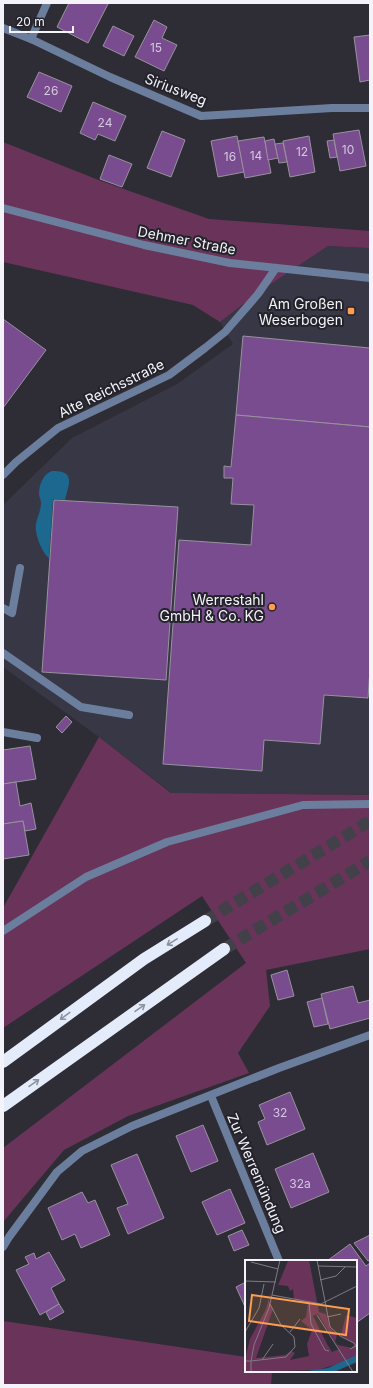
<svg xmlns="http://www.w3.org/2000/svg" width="373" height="1388" viewBox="0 0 373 1388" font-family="Inter,sans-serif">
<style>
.built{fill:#383745}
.green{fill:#6a345a}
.water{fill:#1c688e}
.building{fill:#794b8f;stroke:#98939c}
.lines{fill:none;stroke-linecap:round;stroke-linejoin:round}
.motorway-tunnel{stroke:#424149;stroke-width:12;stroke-dasharray:12 6;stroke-linecap:butt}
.service{stroke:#6c7e9d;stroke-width:8}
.minor{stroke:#6c7e9d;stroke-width:8}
.tertiary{stroke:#6c7e9d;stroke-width:8}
.motorway{stroke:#e4ecfc;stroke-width:12}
.oneway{stroke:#8e929e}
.poi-dot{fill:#fc9d52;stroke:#24232b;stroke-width:1.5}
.labels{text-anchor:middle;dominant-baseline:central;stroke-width:4;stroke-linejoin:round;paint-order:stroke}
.number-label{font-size:12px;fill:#d4c9de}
.street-label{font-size:14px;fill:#f3f3f9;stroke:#24232b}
.poi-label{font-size:14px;fill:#f3f3f9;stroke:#24232b;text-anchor:end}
.inset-road{fill:none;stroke:#7d7c83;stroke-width:1}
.view{fill:#fc9d52;fill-opacity:0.15;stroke:#fc9d52;stroke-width:2}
.inset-edge{fill:none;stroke:#f3f3f9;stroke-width:2}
</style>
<rect width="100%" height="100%" fill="#2e2d35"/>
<polygon class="built" points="328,246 370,248 370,795 172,793 99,737 3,667 3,505 72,438 177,384 233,344 220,322 259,292"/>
<g class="green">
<polygon points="3,142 101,181 209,219 370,231 370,248 328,246 259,292 220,322 193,305 3,262"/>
<polygon points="99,737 171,793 370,795 370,949 266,970 270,1006 238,1053 249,1073 128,1116 64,1150 3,1222 3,1148 246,963 202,896 3,1028 3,908"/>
<polygon points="3,1321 246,1357 246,1371 272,1371 271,1385 3,1385"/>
</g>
<path class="water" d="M52,471C77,470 68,486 65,500L53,499L49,558C42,553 34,533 36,524C37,517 41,511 41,503C41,500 39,497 39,494C39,485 43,474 52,471Z"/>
<g class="building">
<polygon points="69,3 106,3 108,4 88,43 57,27"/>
<polygon points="154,20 167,27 162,38 177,45 164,71 135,57"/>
<polygon points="113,26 134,36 124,56 103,46"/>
<polygon points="370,35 370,80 360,82 354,37"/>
<polygon points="39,72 72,86 61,112 27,97"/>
<polygon points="93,102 126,116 115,141 98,134 95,140 80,133"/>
<polygon points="359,130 366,166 340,171 333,134"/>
<polygon points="162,131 185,140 171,177 147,168"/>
<polygon points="237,136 244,172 218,177 211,141"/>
<polygon points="309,136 315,172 290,177 283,141"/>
<polygon points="264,137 271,173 245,178 238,141"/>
<polygon points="274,139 278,158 268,160 265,141"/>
<polygon points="334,140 337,157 330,158 327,141"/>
<polygon points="283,143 287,162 279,163 275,144"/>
<polygon points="109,155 132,164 122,187 100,179"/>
<polygon points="3,319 46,350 3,408"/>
<polygon points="243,336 370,348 370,427 236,415"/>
<polygon points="236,415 370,427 370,669 368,698 324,695 320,744 264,740 262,771 163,764 179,540 251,545 254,505 231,504 233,478 224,478 224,466 231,467"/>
<polygon points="54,500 178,507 166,680 42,672"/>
<polygon points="66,716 72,722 62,733 56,727"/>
<polygon points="30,746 36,779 3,784 3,750"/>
<polygon points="16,782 20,806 31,803 36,829 25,831 23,821 3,824 3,784"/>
<polygon points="23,821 29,855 3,859 3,824"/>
<polygon points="287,970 294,996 278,1000 271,975"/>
<polygon points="353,986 358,1003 370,1000 370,1018 330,1029 321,994"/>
<polygon points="322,998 328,1024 314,1027 307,1002"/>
<polygon points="290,1092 305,1129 267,1145 258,1122 265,1119 259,1105"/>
<polygon points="203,1125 218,1161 191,1172 176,1136"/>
<polygon points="313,1153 329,1192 291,1208 275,1169"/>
<polygon points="137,1154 164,1218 128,1234 117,1208 128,1204 111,1165"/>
<polygon points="230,1189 245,1223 217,1235 202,1202"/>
<polygon points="82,1192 88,1203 95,1200 110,1235 81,1248 75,1234 62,1240 48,1208"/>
<polygon points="242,1230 249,1245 234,1251 228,1236"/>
<polygon points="370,1235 370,1260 368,1261 354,1243"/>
<polygon points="350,1244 366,1266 370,1263 370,1313 356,1323 356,1261 327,1261"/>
<polygon points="49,1252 65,1280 51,1288 59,1304 40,1315 16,1270 29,1264 25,1257 34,1253 36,1259"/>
<polygon points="246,1282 246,1309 236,1287"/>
<polygon points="59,1304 64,1312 50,1320 46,1312"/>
</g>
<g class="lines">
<g class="motorway-tunnel">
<polyline points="205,921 370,821"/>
<polyline points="224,949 370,861"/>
</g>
<g class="service">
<polyline points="3,608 12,613 20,568"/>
<polyline points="3,653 81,707 129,715"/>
<polyline points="3,732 37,738"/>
<polyline points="3,931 86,877 167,842 303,805 370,804"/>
</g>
<g class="minor">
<polyline points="3,28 31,39 110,77 201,116 332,108 370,108"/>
<polyline points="31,39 47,3"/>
<polyline points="3,475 16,462 58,428 169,375 205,348 225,332 258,294 276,268"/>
<polyline points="211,1096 279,1261"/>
<polyline points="3,1247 9,1237 57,1172 82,1151 132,1126 279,1068 370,1035"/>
</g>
<polyline class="tertiary" points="3,208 144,245 230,263 370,278"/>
<g class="motorway">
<polyline points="3,1062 144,959 205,921"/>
<polyline points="3,1106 224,949"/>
</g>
</g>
<defs><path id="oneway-shaft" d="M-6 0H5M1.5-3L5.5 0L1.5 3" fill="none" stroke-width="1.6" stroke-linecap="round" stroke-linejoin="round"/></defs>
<g class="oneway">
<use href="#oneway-shaft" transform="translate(172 942) rotate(148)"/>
<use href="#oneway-shaft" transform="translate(140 1008) rotate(-35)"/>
<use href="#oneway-shaft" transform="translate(65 1016) rotate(144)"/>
<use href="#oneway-shaft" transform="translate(34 1083) rotate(-35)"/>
</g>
<g class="poi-dot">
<rect x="347" y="307" width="8" height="8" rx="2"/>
<circle cx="272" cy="607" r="4"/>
</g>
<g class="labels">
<g class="number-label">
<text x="156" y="47">15</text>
<text x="51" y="90">26</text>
<text x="105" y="122">24</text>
<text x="348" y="149">10</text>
<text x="302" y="151">12</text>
<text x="256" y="155">14</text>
<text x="230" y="156">16</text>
<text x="280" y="1112">32</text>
<text x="300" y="1183">32a</text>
</g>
<g class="street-label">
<text transform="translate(176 89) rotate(21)">Siriusweg</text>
<text transform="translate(187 240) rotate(11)">Dehmer Straße</text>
<text transform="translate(111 388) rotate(-26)">Alte Reichsstraße</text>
<text transform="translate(257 1173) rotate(67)">Zur Werremündung</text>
</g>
<g class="poi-label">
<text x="343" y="303">Am Großen<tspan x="343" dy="16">Weserbogen</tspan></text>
<text x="264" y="599">Werrestahl<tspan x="264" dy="16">GmbH &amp; Co. KG</tspan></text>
</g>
</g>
<g transform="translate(245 1260)">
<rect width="112" height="112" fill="#2e2d35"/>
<path d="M37,0H64L74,52L81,54L85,68L92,75L90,82L93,85L107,88L109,84L96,75L101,55L112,58V95L104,101L72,110L0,112V99L5,79L21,49L26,30L24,41L28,49L11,98L40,95L46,91L50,93L45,100L64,96L62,84L67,70L56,61L61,57L63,43L49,40L48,29L45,31L43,26L33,25L43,1ZM73,54L94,89L87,92L82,84L68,56Z" fill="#6a345a" fill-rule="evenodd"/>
<path d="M112,95V102L89,112H56L83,108Z" fill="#1c688e"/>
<path class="inset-road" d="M72,0L85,67L95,76L109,83L111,86L105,89M6,2L33,9M73,6L112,7M75,20L91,16L100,7M0,21L31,22M27,35L76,44L112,26M64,42L66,64L80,90L84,91M25,44L36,65L49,77L50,87L41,97L6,101L9,85L24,48L35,0M72,55L108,112M82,57L96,54M0,72L14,48L19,24M45,72L55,59M17,100L28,84M0,101H6V112"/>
<path class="view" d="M7,35L104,49L101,75L4,61Z"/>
<rect width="112" height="112" class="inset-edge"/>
</g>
<rect width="373" height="1388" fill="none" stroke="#f3f3f9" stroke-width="8"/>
<path d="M10 26v6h63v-6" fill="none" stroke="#f3f3f9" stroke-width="2"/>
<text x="16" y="26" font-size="12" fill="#f3f3f9" stroke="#24232b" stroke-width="3" paint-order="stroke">20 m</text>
</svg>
